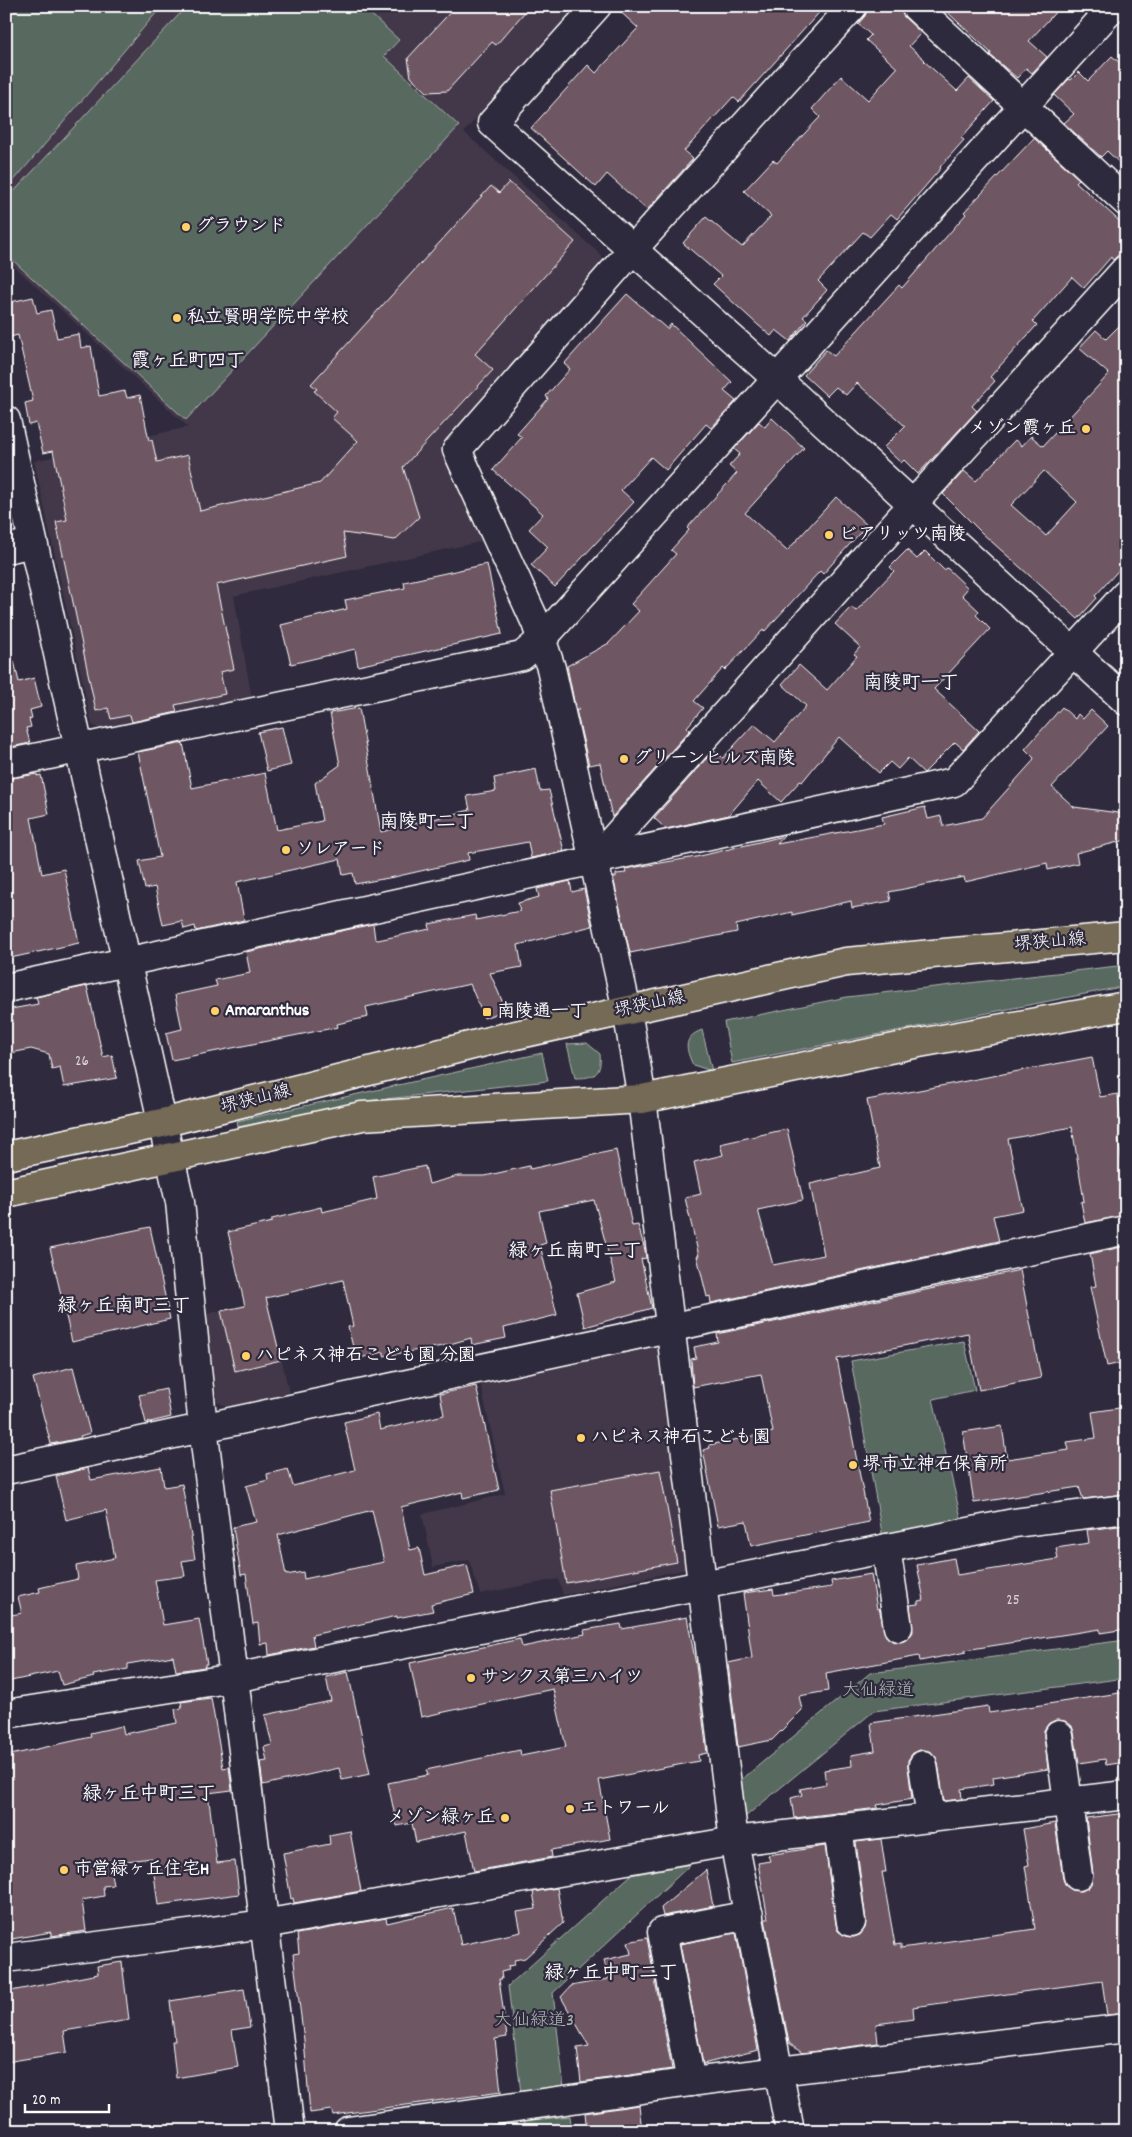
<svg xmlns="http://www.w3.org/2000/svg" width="1132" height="2137" viewBox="0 0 1132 2137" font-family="Dekko,'Klee One',sans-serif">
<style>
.built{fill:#423748}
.green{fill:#596960;stroke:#acb4b0}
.building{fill:#6e5662;stroke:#fff;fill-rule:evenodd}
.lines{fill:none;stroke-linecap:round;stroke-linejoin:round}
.minor-casing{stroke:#fff;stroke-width:31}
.major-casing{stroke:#fff;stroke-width:31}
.minor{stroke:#2f2a3d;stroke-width:28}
.major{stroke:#756a55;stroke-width:28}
.poi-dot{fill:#ffd166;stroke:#2f2a3d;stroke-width:2}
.labels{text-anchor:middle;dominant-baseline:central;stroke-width:4.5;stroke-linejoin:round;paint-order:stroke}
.number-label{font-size:15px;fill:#dbd5d8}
.poi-label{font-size:18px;font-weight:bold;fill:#fff;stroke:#2f2a3d;text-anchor:start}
.street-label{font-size:18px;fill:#fff;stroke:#2f2a3d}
.park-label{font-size:18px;fill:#acb4b0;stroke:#2f2a3d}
.neighbourhood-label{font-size:19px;font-weight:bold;fill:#fff;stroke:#2f2a3d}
</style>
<rect width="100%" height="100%" fill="#2f2a3d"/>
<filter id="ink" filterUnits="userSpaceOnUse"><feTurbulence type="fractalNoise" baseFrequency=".02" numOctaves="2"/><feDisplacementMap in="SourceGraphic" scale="10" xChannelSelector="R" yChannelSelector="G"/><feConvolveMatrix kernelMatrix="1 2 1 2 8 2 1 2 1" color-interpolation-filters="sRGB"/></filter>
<g filter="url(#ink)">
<g class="built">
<polygon points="162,6 577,6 464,132 602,256 603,266 440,447 484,541 234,596 252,699 106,732 92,725 34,461 188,427 6,259 6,190"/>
<polygon points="268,1299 290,1397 234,1410 217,1402 206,1314"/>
<polygon points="645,1345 657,1349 688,1569 563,1595 558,1579 480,1594 469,1560 433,1567 422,1514 505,1494 480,1382"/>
</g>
<g class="green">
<polygon points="6,6 162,6 6,190"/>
<polygon points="187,6 362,6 399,40 384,56 459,126 186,420 6,254 6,200"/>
<polygon points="1126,965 1126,986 732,1063 724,1022 847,997"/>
<path d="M702,1030L712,1071L693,1065C685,1048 683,1037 702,1030Z"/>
<path d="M587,1043L600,1054C602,1075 594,1078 575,1078L567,1044Z"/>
<polygon points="542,1053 548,1081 367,1101 238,1127 237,1121"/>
<polygon points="964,1341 975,1390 933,1399 962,1522 883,1538 851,1361"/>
<polygon points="1126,1640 1126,1678 874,1711 745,1817 741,1780 870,1673"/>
<polygon points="691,1864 553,1993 564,2088 521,2093 508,1986 631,1875"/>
<polygon points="570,2116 572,2131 525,2131 524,2121"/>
</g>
<g class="building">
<polygon points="456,6 530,6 496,45 492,42 447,91 427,92 411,77 408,58"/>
<polygon points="614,6 825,6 739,102 733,97 684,151 693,159 647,210 607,174 596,187 531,128 588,65 596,73 638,28"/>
<polygon points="868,6 900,6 904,17 921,33 909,46 925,60 924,61 957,91 969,78 994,101 961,138 964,140 940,167 941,168 897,219 891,214 870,237 863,232 818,281 827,290 803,317 807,320 790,341 776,330 771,336 758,325 713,284 721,276 683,243 706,217 742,247 771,216 744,191 773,160 777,163 820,117 812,109 841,76 868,100 897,68 866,40 871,35 858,24 865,16"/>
<polygon points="938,6 1061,6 1029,41 1047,57 1032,73 1026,68 1017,78 990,55 991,53 943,8 942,9"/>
<polygon points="1112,56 1126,68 1126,169 1107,151 1101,157 1064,123 1074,114 1054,95 1069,79 1071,80 1079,72 1088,81"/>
<polygon points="1034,138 1079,179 1076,182 1126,227 1126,248 1113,260 1111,257 1084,288 1072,277 1033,321 1037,325 990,377 995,381 972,406 977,411 918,474 904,460 901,463 884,447 905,426 857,383 846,395 836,387 827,396 804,375 826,350 834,356 899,285 902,288 966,214 964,212"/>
<polygon points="509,182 575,242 475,354 493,370 403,467 419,517 395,540 343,533 347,556 216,585 234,669 220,672 225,694 175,705 177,712 132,722 130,715 111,719 108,708 96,711 56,522 67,520 61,489 53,451 43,453 36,423 29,425 25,403 33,401 18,335 10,337 6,320 6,303 33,297 37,313 51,310 57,338 79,334 81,348 91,346 99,396 125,391 127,398 140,395 149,441 152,440 157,462 188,455 200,511 320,483 358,441 332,418 337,412 314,391 317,389 311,384 491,186 499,193"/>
<polygon points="627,294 667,329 671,324 732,382 724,391 736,401 711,428 706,424 666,470 651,457 621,490 634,502 555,587 531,565 548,547 529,529 543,514 493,470 522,437 517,434 548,399 546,396 570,369 564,364"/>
<path d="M1126,319V562L1095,596L1097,598L1078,619L982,533L943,494L964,471L976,481L1015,440L1022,446L1031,436L1043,446L1109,374L1079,348L1096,330L1106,339ZM1044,471L1077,502L1046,536L1011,505Z"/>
<polygon points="772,418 804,448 745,513 787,551 836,497 867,525 823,574 820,571 764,632 763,630 725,670 723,668 694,701 703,708 687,727 690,730 612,817 600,763 589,765 576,710 579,710 574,701 567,666 609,643 639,611 631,604 676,554 671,550 689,530 687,528 737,473 729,466 740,454 734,449 759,422 765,427"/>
<polygon points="907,550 917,559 925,551 944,570 947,568 968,588 962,595 979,611 976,615 990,629 934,689 979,731 963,749 955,742 924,773 908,758 898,769 890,762 879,773 839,737 802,782 800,781 781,802 758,781 729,815 666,829 654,818 714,750 723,758 754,724 775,742 806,706 782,684 799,665 827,690 857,656 854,654 860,647 835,624 851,607 856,611 894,571 890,567"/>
<polygon points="487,564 502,634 358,666 355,649 291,664 281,625 347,609 345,600 405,588 404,582"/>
<polygon points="14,661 19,682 34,678 41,707 30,710 32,718 29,719 31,727 26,728 30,743 6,748 6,662"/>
<polygon points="1062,707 1075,719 1078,714 1083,719 1091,710 1108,726 1052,787 1074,807 1126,814 1126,840 1076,853 1078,863 1048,870 1047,863 965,882 964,877 889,892 891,901 852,908 851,901 792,915 792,912 736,925 737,932 630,953 613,877 616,877 616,874 626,873 625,869 696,857 784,836 777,844 884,824 882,817 925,807 928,819 941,816 943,826 982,818 1032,762 1034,758 1025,749"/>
<polygon points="359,708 381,832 470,810 467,796 496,791 494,778 536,769 540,791 549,790 564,851 531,858 528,842 468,853 469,860 394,877 355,884 353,873 343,875 340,859 237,882 244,920 196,931 195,926 184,929 182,921 163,925 155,887 145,889 139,861 160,857 138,752 183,743 192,788 265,773 277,830 322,821 315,783 340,765 330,713"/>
<polygon points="282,727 291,765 267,771 258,732"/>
<polygon points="37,774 37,776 41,775 49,814 31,818 42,874 64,869 79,943 6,959 6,779"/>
<polygon points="570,881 572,892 584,889 592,926 518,945 522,967 490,973 506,1010 484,1018 470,984 366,1007 368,1017 337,1024 338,1027 172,1060 166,1033 182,1029 175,995 217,986 215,980 250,973 246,952 373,924 375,939 378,940 430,929 429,924 475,915 476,920 520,911 518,903 539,897 537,889"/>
<polygon points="87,986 103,1057 112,1055 117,1078 64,1087 60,1067 52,1069 49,1054 31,1049 6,1054 6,1010 38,1004 36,997"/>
<polygon points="1092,1057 1100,1097 1118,1094 1122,1136 1118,1137 1126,1187 1126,1215 1085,1223 1081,1202 1084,1201 1072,1127 1008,1139 1023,1210 993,1216 999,1241 711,1303 710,1296 707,1297 697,1256 699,1256 685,1198 701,1194 694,1162 723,1155 720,1144 787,1129 803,1200 758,1210 773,1265 824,1255 810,1184 880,1168 867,1100"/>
<polygon points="616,1150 632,1226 638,1225 645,1250 646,1258 641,1259 652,1308 585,1327 577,1293 616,1282 594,1200 539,1211 546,1243 540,1245 557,1315 504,1328 506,1338 472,1345 471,1338 443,1346 384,1356 384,1352 356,1359 348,1327 353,1326 343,1280 266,1298 281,1360 235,1371 221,1311 245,1306 228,1232 272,1222 272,1219 321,1207 322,1212 377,1199 373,1177 425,1166 429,1184 458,1176 485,1176 529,1166 530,1169"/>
<polygon points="150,1227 170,1319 72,1342 50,1248"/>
<polygon points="1126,1246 1126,1362 1107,1366 1090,1287 1096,1286 1090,1254"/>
<polygon points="1020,1270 1041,1378 979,1390 968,1333 837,1359 869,1522 751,1546 746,1521 718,1526 703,1450 710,1448 709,1445 773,1432 761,1374 693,1387 691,1359 696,1358 694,1347 718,1342 717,1334"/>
<polygon points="73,1367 90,1433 80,1436 81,1438 51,1444 33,1378"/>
<path d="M476,1386L499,1490L463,1498L462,1492L401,1507L410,1550L419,1548L425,1575L467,1565L474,1594L431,1604L433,1611L397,1618V1616L312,1635L314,1646L269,1655L268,1643L260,1644L258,1623L253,1624L246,1574L241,1575L233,1527L256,1522L246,1486L268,1480L267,1474L288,1469L293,1486L355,1470L344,1422L377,1414L380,1430L444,1415L440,1394ZM372,1510L384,1562L304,1579L303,1572L286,1575L278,1535Z"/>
<polygon points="166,1389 171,1417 146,1423 139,1395"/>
<polygon points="1126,1407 1126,1494 1083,1499 1079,1487 974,1503 963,1432 1002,1426 1007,1459 1069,1450 1067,1442 1096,1438 1092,1412"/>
<polygon points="161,1467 164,1487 182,1484 195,1559 182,1561 185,1576 155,1580 163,1625 199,1619 207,1664 205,1664 205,1667 176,1671 173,1656 128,1664 128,1669 93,1675 94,1677 62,1685 58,1671 6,1682 6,1616 22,1613 18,1597 40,1592 39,1588 78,1579 76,1566 115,1558 106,1510 66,1520 56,1476 88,1468 91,1480"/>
<polygon points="660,1470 677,1562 566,1583 550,1490"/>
<polygon points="1126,1525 1126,1629 1100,1633 1100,1629 965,1650 966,1652 920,1661 919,1656 826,1673 828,1691 799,1696 802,1710 772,1740 738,1747 728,1663 752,1658 743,1593 773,1589 774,1595 832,1587 831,1581 871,1574 877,1609 879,1608 886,1636 892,1641 901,1642 908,1639 913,1632 910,1605 918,1604 918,1601 924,1600 917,1565 954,1558 957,1575 1058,1559 1056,1548 1089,1543 1087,1530"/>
<polygon points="687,1617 696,1665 707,1753 698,1755 699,1761 599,1780 610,1839 551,1850 552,1857 474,1871 466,1831 416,1842 412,1823 397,1826 388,1783 428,1775 426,1770 520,1750 521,1756 566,1747 553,1689 421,1717 410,1663 520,1639 522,1647 585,1634 584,1630 621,1624 622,1629"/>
<polygon points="348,1672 370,1774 342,1780 339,1768 263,1785 260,1762 267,1761 264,1747 272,1745 265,1715 331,1701 326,1677"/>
<polygon points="1126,1692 1126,1762 1106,1765 1105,1759 1079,1763 1074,1733 1072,1726 1065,1721 1056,1720 1049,1723 1044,1730 1044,1737 1048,1769 993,1777 994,1784 961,1789 962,1799 944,1801 938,1763 935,1756 929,1751 920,1750 913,1753 908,1760 908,1767 912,1799 877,1805 878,1808 794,1818 791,1798 802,1795 800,1789 826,1784 824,1770 852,1766 851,1755 875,1751 871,1723 988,1706 989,1713"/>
<polygon points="211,1698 223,1768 229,1767 232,1790 208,1793 217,1863 235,1861 239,1894 158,1905 152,1858 109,1863 113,1885 103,1886 104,1896 82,1900 86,1931 51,1936 51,1932 6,1940 6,1756 91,1737 90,1733 122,1726 124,1734 177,1723 175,1709 182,1708 181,1702"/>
<polygon points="1126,1813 1126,2013 1107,2015 1102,1981 913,2007 914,2019 876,2024 878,2043 802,2053 789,2043 765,1919 768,1919 758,1863 770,1861 768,1855 825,1846 836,1925 838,1931 845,1936 854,1937 860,1935 865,1928 866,1920 856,1842 881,1839 886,1872 882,1872 895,1945 901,1944 901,1948 1035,1929 1025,1866 1029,1865 1023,1829 1055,1823 1063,1879 1066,1886 1072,1890 1081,1891 1088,1888 1092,1882 1093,1874 1086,1818"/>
<polygon points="350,1831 361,1891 294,1903 293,1898 291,1899 283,1853 330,1844 329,1835"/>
<polygon points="706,1870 713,1906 663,1916 661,1908"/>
<polygon points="557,1888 563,1923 525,1958 514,1960 515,1965 508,1966 509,1970 501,1972 502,1979 499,1979 507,2037 495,2039 501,2092 333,2115 331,2110 310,2113 304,2040 293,1954 299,1953 297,1934 386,1918 387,1923 453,1908 461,1945 521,1932 517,1912 536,1909 533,1892"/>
<polygon points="736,1933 758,2050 703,2064 680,1944"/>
<polygon points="647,1938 672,2069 581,2082 577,2048 589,2046 561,1997 571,1986 608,1979 604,1960 631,1954 628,1942"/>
<polygon points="122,1962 129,2020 64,2031 67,2052 6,2062 6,1992 98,1974 97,1966"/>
<polygon points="244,1989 250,2027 232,2030 238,2067 176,2078 172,2041 175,2041 170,2001"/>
<polygon points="639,2105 642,2131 587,2131 585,2113"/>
</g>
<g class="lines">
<defs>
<g id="minor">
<polyline points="597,6 492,123 777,379 1126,701"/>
<polyline points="915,6 1126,202"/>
<polyline points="6,420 180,1202 203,1427 290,2131"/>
<polyline points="6,549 33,543"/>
<polyline points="6,764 522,656 541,640 1114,6"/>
<polyline points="593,862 913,504 1126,269"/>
<polyline points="6,988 954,782 1126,594"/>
<polyline points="6,1470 1126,1230"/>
<polyline points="886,1548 898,1627"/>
<polyline points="6,1714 234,1678 1014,1523 1126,1509"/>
<polyline points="1059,1735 1078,1876"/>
<polyline points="923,1765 931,1818"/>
<polyline points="838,1828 851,1922"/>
<polyline points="6,1958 264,1924 734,1841 1126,1795"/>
<polyline points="691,2082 662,1932 749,1915"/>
<polyline points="348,2131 691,2082 1126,2028"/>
<polyline points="790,2131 734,1841 642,1099 627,1010 551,668 536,623 457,450 634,248 853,6"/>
</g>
<g id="major">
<polyline points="6,1156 162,1123 493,1040 846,962 1126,936"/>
<polyline points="6,1193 362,1116 642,1099 919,1043 1126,1006"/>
</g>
</defs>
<use href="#minor" class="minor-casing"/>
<use href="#major" class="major-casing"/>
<use href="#minor" class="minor"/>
<use href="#major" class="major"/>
</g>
</g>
<g class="poi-dot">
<circle cx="186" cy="227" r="5"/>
<circle cx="177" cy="318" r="5"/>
<circle cx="1086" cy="429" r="5"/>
<circle cx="829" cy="535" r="5"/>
<circle cx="624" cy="759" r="5"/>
<circle cx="286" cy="850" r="5"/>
<circle cx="215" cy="1011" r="5"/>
<rect x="482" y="1007" width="10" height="10" rx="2.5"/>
<circle cx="246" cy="1356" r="5"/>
<circle cx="581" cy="1438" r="5"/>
<circle cx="853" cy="1465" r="5"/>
<circle cx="471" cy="1678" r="5"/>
<circle cx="570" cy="1809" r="5"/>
<circle cx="505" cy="1818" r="5"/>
<circle cx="64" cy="1870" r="5"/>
</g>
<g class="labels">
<g class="number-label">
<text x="82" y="1062">26</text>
<text x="1013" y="1601">25</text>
</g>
<g class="poi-label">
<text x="196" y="227">グラウンド</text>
<text x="187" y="318">私立賢明学院中学校</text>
<text x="1076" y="429" text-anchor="end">メゾン霞ヶ丘</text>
<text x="839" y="535">ビアリッツ南陵</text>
<text x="634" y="759">グリーンヒルズ南陵</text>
<text x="296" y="850">ソレアード</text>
<text x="225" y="1011">Amaranthus</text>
<text x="497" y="1012">南陵通一丁</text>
<text x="256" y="1356">ハピネス神石こども園 分園</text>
<text x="591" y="1438">ハピネス神石こども園</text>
<text x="863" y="1465">堺市立神石保育所</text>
<text x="481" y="1678">サンクス第三ハイツ</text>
<text x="580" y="1809">エトワール</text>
<text x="495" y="1818" text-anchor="end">メゾン緑ヶ丘</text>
<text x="74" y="1870">市営緑ヶ丘住宅H</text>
</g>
<g class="street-label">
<text transform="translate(1050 943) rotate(-5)">堺狭山線</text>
<text transform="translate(650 1005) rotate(-12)">堺狭山線</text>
<text transform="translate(256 1100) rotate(-14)">堺狭山線</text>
</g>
<g class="park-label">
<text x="878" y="1691">大仙緑道</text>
<text x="534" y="2021">大仙緑道3</text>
</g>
<g class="neighbourhood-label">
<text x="188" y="362">霞ヶ丘町四丁</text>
<text x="911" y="684">南陵町一丁</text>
<text x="427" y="823">南陵町二丁</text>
<text x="575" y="1252">緑ヶ丘南町二丁</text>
<text x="124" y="1307">緑ヶ丘南町三丁</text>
<text x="149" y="1795">緑ヶ丘中町三丁</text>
<text x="611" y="1974">緑ヶ丘中町二丁</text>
</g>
</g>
<rect width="1132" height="2137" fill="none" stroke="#2f2a3d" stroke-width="25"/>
<rect x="12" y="12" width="1107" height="2112" fill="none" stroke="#fff" stroke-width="2" filter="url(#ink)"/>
<path d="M25 2104v8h84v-8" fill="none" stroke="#ffffff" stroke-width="2.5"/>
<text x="32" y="2104" font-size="15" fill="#ffffff" stroke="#2f2a3d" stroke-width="4" paint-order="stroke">20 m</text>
</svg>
